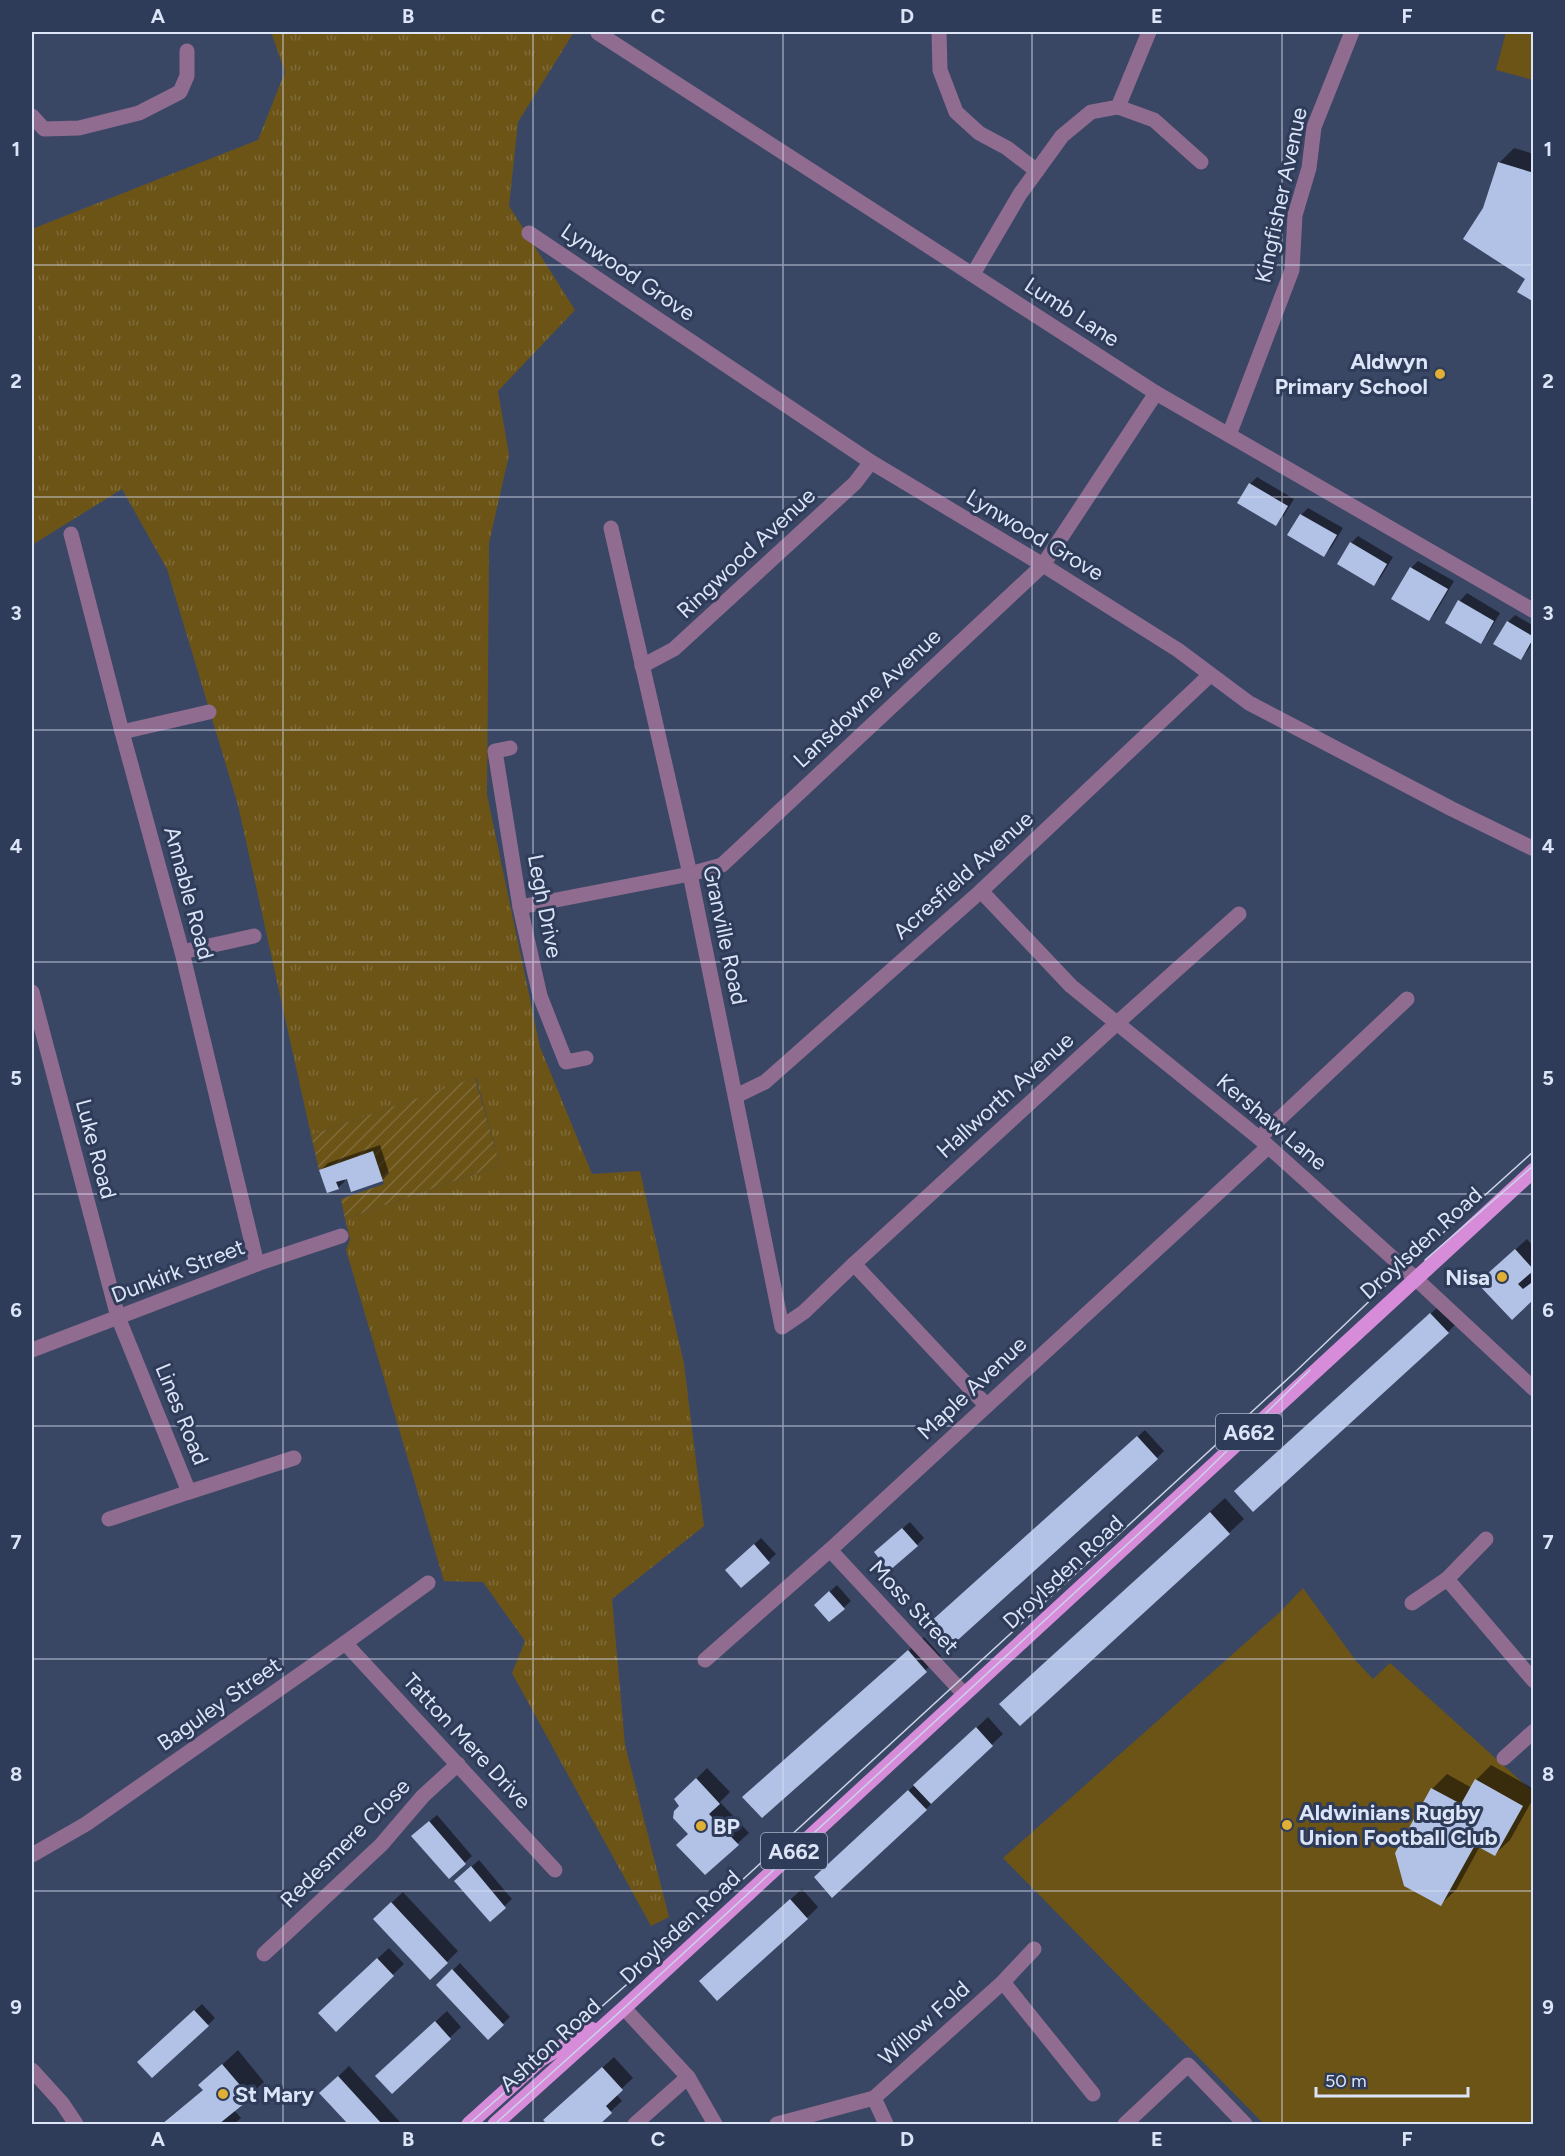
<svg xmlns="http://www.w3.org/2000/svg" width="1565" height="2156" viewBox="0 0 1565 2156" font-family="Figtree,sans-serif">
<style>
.park{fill:url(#park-tufts)}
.garden{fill:url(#garden-furrows)}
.pitch{fill:#6c5417}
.shadow{fill:#0007}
.building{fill:#b2c2e6}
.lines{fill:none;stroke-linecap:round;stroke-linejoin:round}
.minor{stroke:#916c91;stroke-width:15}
.major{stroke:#d78cd9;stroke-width:15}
.tram{stroke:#cad3e7;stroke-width:1.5}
.grid{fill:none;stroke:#dce4f7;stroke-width:1.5;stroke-opacity:0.55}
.poi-dot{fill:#e0b034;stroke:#2f3c59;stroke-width:2}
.labels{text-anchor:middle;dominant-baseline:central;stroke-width:6;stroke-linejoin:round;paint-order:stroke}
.shield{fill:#2f3c59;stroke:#a8b2c8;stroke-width:1.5}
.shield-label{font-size:21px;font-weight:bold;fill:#dce4f7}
.street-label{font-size:22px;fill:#dce4f7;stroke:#2f3c59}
.poi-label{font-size:22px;font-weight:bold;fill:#dce4f7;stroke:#2f3c59;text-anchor:start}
.neatline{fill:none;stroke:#dce4f7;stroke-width:2}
.grid-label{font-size:20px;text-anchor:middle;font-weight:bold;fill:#dce4f7}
</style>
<defs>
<pattern id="park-tufts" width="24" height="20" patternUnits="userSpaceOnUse" patternTransform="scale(1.5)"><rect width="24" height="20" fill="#6c5417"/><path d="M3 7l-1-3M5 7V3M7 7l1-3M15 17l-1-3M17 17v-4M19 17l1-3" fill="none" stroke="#806c3a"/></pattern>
<pattern id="garden-furrows" width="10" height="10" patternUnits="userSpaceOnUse" patternTransform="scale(1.5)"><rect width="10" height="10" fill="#6c5417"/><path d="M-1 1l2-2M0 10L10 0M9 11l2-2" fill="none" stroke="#806c3a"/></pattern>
</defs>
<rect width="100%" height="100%" fill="#3a4764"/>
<polygon class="park" points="271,32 574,32 518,122 509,206 575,310 498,391 509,455 489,543 487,795 540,1047 592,1174 640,1171 684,1364 704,1526 612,1599 625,1745 669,1917 651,1926 512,1673 525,1641 483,1582 444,1581 346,1250 350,1239 345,1219 500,1165 476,1078 311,1135 238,805 167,569 122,489 32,545 32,229 258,140 285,72"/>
<polygon class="garden" points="475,1078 500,1165 345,1219 341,1199 384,1184 373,1152 319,1170 311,1135"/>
<g class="pitch">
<polygon points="1506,32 1533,32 1533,80 1496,70"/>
<polygon points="1303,1588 1356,1661 1373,1679 1390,1663 1533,1792 1533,2124 1264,2124 1003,1858 1279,1613"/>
</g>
<g class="shadow">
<polygon points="1514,148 1534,154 1534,300 1527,279 1484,209 1499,163"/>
<polygon points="1257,477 1294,499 1283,517 1276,524 1250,484"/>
<polygon points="1308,508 1343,528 1331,548 1324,555 1289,535 1301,515"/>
<polygon points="1358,536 1393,557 1381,577 1374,584 1351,543"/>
<polygon points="1418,561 1454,581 1436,612 1429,619 1393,598 1411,568"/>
<polygon points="1467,593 1500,613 1487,635 1480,642 1447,622 1460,601"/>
<polygon points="1515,615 1534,626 1534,642 1521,659 1508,622"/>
<polygon points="380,1145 389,1173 382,1180 348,1177 344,1178 345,1181 338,1188 321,1170 328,1163"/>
<polygon points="1527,1239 1534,1247 1534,1268 1529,1273 1534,1278 1534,1297 1490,1272"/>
<polygon points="1438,1307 1455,1325 1448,1332 1243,1484"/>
<polygon points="1145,1430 1164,1451 1157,1458 937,1617"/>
<polygon points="1225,1498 1244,1519 1229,1533 1016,1689"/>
<polygon points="910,1522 924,1538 917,1545 883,1545"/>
<polygon points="761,1538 776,1554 742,1586 734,1563"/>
<polygon points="837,1585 851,1601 830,1620 823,1598"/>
<polygon points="924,1637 941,1656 762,1816 759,1782"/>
<polygon points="988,1717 1003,1734 936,1797 937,1798 926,1809 827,1866"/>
<polygon points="1491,1765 1534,1789 1534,1797 1510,1840 1495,1854 1480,1846 1456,1890 1441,1904 1432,1789 1447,1774 1472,1788 1476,1780"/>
<polygon points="707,1768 730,1792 720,1802 749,1833 705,1873 681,1806 687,1788"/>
<polygon points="437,1815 472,1856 449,1877 420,1829"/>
<polygon points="479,1860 512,1899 490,1920 463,1874"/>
<polygon points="802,1889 818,1907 807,1918 712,1970"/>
<polygon points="403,1892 458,1951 447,1962 386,1908"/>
<polygon points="389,1948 404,1964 336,2029 331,2002"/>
<polygon points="460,1963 510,2017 488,2038 438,1985"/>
<polygon points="202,2004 215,2018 208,2025 146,2055"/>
<polygon points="447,2011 461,2027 392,2092 388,2065"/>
<polygon points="238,2050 264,2082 234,2110 241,2118 234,2124 162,2124 204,2089 200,2085"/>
<polygon points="614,2057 633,2078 616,2094 622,2101 597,2124 549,2124 545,2120"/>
<polygon points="349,2066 400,2122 397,2124 350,2124 321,2093"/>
</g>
<g class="building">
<polygon points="1498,162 1534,173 1534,302 1517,292 1525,279 1463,239 1483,208"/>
<polygon points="1249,483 1288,506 1276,526 1237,503"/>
<polygon points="1300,514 1337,535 1324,557 1287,535"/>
<polygon points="1350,542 1387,564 1374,586 1337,564"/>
<polygon points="1410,567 1448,589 1429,621 1391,599"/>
<polygon points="1458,600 1494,621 1481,644 1445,623"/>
<polygon points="1507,621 1534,637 1521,660 1493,644"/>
<polygon points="373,1151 383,1181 351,1192 347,1179 336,1182 339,1189 327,1193 319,1170"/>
<polygon points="1515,1249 1534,1270 1518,1284 1523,1289 1531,1283 1534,1285 1534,1299 1512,1320 1477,1283"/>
<polygon points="1430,1313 1449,1333 1253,1512 1234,1491"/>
<polygon points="1137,1436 1158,1459 949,1648 928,1624"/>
<polygon points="1210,1512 1230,1534 1020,1726 999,1704"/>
<polygon points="902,1528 918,1546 889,1571 874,1552"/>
<polygon points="754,1544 770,1563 741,1588 725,1570"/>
<polygon points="829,1591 845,1609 829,1622 814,1605"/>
<polygon points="908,1650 927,1672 762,1818 742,1797"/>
<polygon points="976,1727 993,1746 931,1804 913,1785"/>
<polygon points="696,1778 720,1804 709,1814 739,1845 705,1875 676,1845 688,1834 673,1818 674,1811 679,1806 674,1799"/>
<polygon points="1475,1779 1523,1806 1495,1856 1475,1845 1441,1906 1404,1886 1395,1853 1431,1788 1461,1804"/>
<polygon points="908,1790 927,1810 832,1898 814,1877"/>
<polygon points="429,1821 466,1864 449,1879 411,1836"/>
<polygon points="471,1866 506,1908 490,1922 454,1881"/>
<polygon points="790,1899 808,1919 717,2001 699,1981"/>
<polygon points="391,1902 448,1963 430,1980 373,1919"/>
<polygon points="377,1958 394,1976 336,2032 318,2013"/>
<polygon points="452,1969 504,2025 488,2040 436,1985"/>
<polygon points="194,2010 209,2026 152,2078 137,2062"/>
<polygon points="435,2021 451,2039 392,2094 375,2076"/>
<polygon points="222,2064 251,2098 219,2124 162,2124 203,2090 198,2085"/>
<polygon points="602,2067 623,2090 606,2106 612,2113 600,2124 547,2124 543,2120"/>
<polygon points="338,2076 382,2124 348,2124 319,2093"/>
</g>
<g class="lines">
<g class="minor">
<polyline points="939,32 940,70 956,112 979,133 1007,148 1037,171"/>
<polyline points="598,33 1156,393 1534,611"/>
<polyline points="1118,107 1154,120 1201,162"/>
<polyline points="32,116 44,129 79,128 139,113 180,92 187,76 187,51"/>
<polyline points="529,233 871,462 1043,565 1178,650 1249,703 1452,809 1534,849"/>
<polyline points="973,274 1020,194 1062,136 1091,112 1118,107 1149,32"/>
<polyline points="1229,435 1292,270 1295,215 1309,168 1314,127 1352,32"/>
<polyline points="611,528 690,874 782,1327 804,1312 854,1264 1116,1024 1239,914"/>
<polyline points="71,534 122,732 182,952 257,1264"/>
<polyline points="642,666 674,649 855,483 871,462"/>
<polyline points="122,732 209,712"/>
<polyline points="510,748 495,751 520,907 540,996 566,1062 586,1058"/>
<polyline points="981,891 1071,986 1259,1138 1415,1278 1534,1389"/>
<polyline points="520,907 690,874 722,865 1043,565 1156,393"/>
<polyline points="182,952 254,936"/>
<polyline points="32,992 118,1317 189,1492 294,1458"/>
<polyline points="736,1096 765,1082 981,891 1210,675"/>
<polyline points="1259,1138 1407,999"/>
<polyline points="854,1264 986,1405"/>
<polyline points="32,1350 257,1264 341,1236"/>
<polyline points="109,1519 189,1492"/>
<polyline points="830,1550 964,1694"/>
<polyline points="1447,1579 1486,1539"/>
<polyline points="1412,1603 1447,1579 1534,1681"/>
<polyline points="345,1643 555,1870"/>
<polyline points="705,1660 830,1550 1268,1147"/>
<polyline points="1504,1758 1534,1731"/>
<polyline points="32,1855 86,1824 345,1643 428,1583"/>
<polyline points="264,1954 381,1845 423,1796 458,1764"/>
<polyline points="1003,1982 1093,2094"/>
<polyline points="624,2008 688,2077 715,2124"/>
<polyline points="32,2070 62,2103 76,2124"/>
<polyline points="874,2098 886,2124"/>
<polyline points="635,2124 688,2077"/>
<polyline points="777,2124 874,2098 1003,1982 1034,1949"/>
<polyline points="1125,2124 1188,2065 1245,2124"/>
</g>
<g class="major">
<polyline points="469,2124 541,2059 591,2029"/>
<polyline points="495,2124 624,2008 1534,1170"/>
</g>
<g class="tram">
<polyline points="1425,1260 1534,1165"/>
<polyline points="469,2124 677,1940 1293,1374 1404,1268 1534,1151"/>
<polyline points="495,2124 624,2008 1197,1480 1310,1370"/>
</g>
</g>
<path class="grid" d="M283,32V2124M533,32V2124M783,32V2124M1032,32V2124M1282,32V2124M32,265H1534M32,497H1534M32,730H1534M32,962H1534M32,1194H1534M32,1426H1534M32,1659H1534M32,1891H1534"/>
<g class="poi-dot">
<circle cx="1440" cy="374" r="6"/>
<circle cx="1502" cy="1277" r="6"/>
<circle cx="1287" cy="1825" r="6"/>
<circle cx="701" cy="1826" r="6"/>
<circle cx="223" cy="2094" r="6"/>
</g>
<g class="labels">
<g class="shield">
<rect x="1216" y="1414" width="66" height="36" rx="4.5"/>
<rect x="761" y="1833" width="66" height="36" rx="4.5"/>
</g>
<g class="shield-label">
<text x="1249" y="1432">A662</text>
<text x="794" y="1851">A662</text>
</g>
<g class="street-label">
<text transform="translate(1281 195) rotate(-78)">Kingfisher Avenue</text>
<text transform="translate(628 272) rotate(34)">Lynwood Grove</text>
<text transform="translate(1072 312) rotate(33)">Lumb Lane</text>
<text transform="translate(1035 535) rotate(31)">Lynwood Grove</text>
<text transform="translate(746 553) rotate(-43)">Ringwood Avenue</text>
<text transform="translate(867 698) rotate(-43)">Lansdowne Avenue</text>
<text transform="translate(963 875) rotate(-42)">Acresfield Avenue</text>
<text transform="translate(189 893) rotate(75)">Annable Road</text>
<text transform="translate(545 906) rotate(79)">Legh Drive</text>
<text transform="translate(725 935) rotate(78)">Granville Road</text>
<text transform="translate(1005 1095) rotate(-42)">Hallworth Avenue</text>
<text transform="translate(1272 1122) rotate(40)">Kershaw Lane</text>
<text transform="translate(96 1149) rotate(75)">Luke Road</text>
<text transform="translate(1421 1243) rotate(-42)">Droylsden Road</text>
<text transform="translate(178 1271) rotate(-21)">Dunkirk Street</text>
<text transform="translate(972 1388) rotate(-43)">Maple Avenue</text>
<text transform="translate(182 1414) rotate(68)">Lines Road</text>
<text transform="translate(1063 1572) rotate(-43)">Droylsden Road</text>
<text transform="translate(914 1607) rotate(47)">Moss Street</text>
<text transform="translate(219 1704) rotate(-35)">Baguley Street</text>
<text transform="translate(467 1741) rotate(47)">Tatton Mere Drive</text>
<text transform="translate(345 1843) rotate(-45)">Redesmere Close</text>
<text transform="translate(680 1927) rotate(-43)">Droylsden Road</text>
<text transform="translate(924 2023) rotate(-42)">Willow Fold</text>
<text transform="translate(550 2045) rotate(-42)">Ashton Road</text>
</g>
<g class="poi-label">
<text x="1428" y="361" text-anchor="end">Aldwyn<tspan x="1428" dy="25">Primary School</tspan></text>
<text x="1490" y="1277" text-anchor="end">Nisa</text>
<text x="1299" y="1812">Aldwinians Rugby<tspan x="1299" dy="25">Union Football Club</tspan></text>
<text x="713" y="1826">BP</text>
<text x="235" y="2094">St Mary</text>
</g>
</g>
<rect width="1565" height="2156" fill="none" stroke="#2f3c59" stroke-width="66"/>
<path d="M1316 2087v9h152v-9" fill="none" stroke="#dce4f7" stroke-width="3"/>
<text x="1325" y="2087" font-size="18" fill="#dce4f7" stroke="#2f3c59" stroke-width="4.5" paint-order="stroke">50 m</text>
<rect x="33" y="33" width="1499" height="2090" class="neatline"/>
<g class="grid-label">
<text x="158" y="23">A</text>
<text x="408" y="23">B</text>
<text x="658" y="23">C</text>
<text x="907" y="23">D</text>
<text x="1157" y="23">E</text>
<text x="1407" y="23">F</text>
<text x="16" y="156">1</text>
<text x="1548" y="156">1</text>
<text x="16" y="388">2</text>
<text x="1548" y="388">2</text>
<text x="16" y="620">3</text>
<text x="1548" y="620">3</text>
<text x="16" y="853">4</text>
<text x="1548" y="853">4</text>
<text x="16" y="1085">5</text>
<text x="1548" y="1085">5</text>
<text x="16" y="1317">6</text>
<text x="1548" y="1317">6</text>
<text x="16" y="1549">7</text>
<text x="1548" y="1549">7</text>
<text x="16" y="1781">8</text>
<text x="1548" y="1781">8</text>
<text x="16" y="2014">9</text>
<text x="1548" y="2014">9</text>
<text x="158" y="2146">A</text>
<text x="408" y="2146">B</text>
<text x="658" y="2146">C</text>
<text x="907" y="2146">D</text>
<text x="1157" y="2146">E</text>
<text x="1407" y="2146">F</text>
</g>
</svg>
